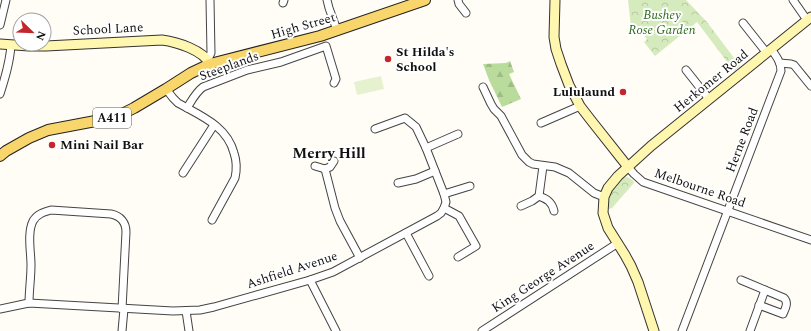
<svg xmlns="http://www.w3.org/2000/svg" width="811" height="331" viewBox="0 0 811 331" font-family="Spectral,serif">
<style>
.forest{fill:url(#forest-firs)}
.park{fill:url(#park-crowns)}
.pitch{fill:#e6f2cf}
.lines{fill:none;stroke-linecap:round;stroke-linejoin:round}
.street-casing{stroke:#444;stroke-width:9}
.secondary-casing{stroke:#333;stroke-width:11}
.primary-casing{stroke:#222;stroke-width:12}
.street{stroke:#fff;stroke-width:7}
.secondary{stroke:#fff6b0;stroke-width:9}
.primary{stroke:#f9d66b;stroke-width:10}
.poi-dot{fill:#c4262e;stroke:#fff;stroke-width:1.5}
.labels{text-anchor:middle;dominant-baseline:central;stroke-width:4;stroke-linejoin:round;paint-order:stroke}
.shield{fill:#fff;stroke:#585858;stroke-width:1}
.shield-label{font-size:12px;font-weight:bold;fill:#111}
.park-label{font-size:13px;font-style:italic;fill:#2f6b1f;stroke:#fff}
.street-label{font-size:13px;fill:#111;stroke:#fff}
.poi-label{font-size:13px;font-weight:bold;fill:#111;stroke:#fff;text-anchor:start}
.quarter-label{font-size:15px;font-weight:bold;fill:#111;stroke:#fff}
</style>
<defs>
<pattern id="forest-firs" width="22" height="20" patternUnits="userSpaceOnUse"><rect width="22" height="20" fill="#b9dc9c"/><path d="M5 1l3.5 6h-7zM16 11l3.5 6h-7z" fill="#9ebc85"/></pattern>
<pattern id="park-crowns" width="20" height="18" patternUnits="userSpaceOnUse"><rect width="20" height="18" fill="#d5ebbd"/><path d="M2 6a3 3 0 1 1 6 0M12 15a3 3 0 1 1 6 0" fill="none" stroke="#b6c8a1"/></pattern>
</defs>
<rect width="100%" height="100%" fill="#fffdf5"/>
<polygon class="forest" points="510,61 514,72 509,74 521,99 502,107 489,80 483,64 506,63"/>
<g class="park">
<polygon points="628,0 686,0 707,22 740,66 734,71 697,22 655,56 644,42 647,39 634,24 631,27"/>
<path d="M625,177C629,177 632,179 634,182L633,184L612,208L609,209L608,206C610,195 614,181 625,177Z"/>
</g>
<polygon class="pitch" points="381,76 384,89 357,95 354,82"/>
<g class="lines">
<defs>
<g id="street">
<polyline points="327,0 329,8 337,30"/>
<polyline points="458,0 459,4 466,13"/>
<polyline points="793,0 807,20"/>
<polyline points="283,3 284,0"/>
<polyline points="743,23 766,52"/>
<polyline points="0,25 6,0"/>
<polyline points="208,59 211,53 210,0"/>
<polyline points="780,63 791,64 794,65 811,86"/>
<polyline points="686,70 709,99"/>
<polyline points="483,87 491,104 494,109 501,116 522,155 529,162 533,164 555,167 569,173 594,193 604,197"/>
<path d="M166,89L173,98L178,103C201,116 227,126 234,153C237,162 237,169 235,178L212,220"/>
<path d="M0,94C5,78 10,62 11,45"/>
<path d="M187,108C192,100 196,92 203,87L247,70L281,62L326,46L336,79L334,83"/>
<polyline points="541,123 580,106"/>
<polyline points="426,148 458,134"/>
<polyline points="315,166 325,169 330,167 334,161"/>
<polyline points="628,167 634,174 643,182 811,240"/>
<polyline points="325,169 335,208 340,221 360,258"/>
<polyline points="183,173 214,125"/>
<polyline points="398,183 416,179 435,171"/>
<polyline points="444,194 470,186"/>
<path d="M539,196C547,199 552,202 554,211"/>
<polyline points="521,206 532,201 539,196 543,166"/>
<polyline points="444,208 459,216 476,246 458,257"/>
<polyline points="406,233 429,276"/>
<polyline points="310,280 336,331"/>
<path d="M741,280L784,298C789,303 785,309 783,314L759,305"/>
<path d="M29,303C29,291 31,278 31,265C31,252 27,233 33,221C37,214 44,212 51,210L111,214C121,216 126,223 126,232L122,309"/>
<polyline points="0,309 24,304 29,303 173,311 200,310 214,307 310,280 333,272 437,216 441,213 444,208 446,202 444,194 426,148 416,127 405,118 375,129"/>
<polyline points="186,311 189,331"/>
<polyline points="122,331 124,309"/>
<polyline points="482,331 618,243"/>
<path d="M682,331L781,71C781,62 776,56 771,49"/>
<polyline points="750,331 765,290"/>
</g>
<g id="secondary">
<polyline points="555,0 554,37 556,49 561,64 569,85 580,106 590,119 628,167"/>
<path d="M0,44L29,46H46L162,40C177,42 203,50 210,64"/>
<polyline points="654,331 638,282 631,266 625,255 608,228 603,213 604,197 608,188 618,176 651,146 811,17"/>
</g>
<polyline id="primary" points="0,156 6,151 29,138 48,130 106,119 118,116 134,108 166,89 191,73 210,64 320,36 425,0"/>
</defs>
<use href="#street" class="street-casing"/>
<use href="#secondary" class="secondary-casing"/>
<use href="#primary" class="primary-casing"/>
<use href="#street" class="street"/>
<use href="#secondary" class="secondary"/>
<use href="#primary" class="primary"/>
</g>
<g class="poi-dot">
<circle cx="388" cy="59" r="4"/>
<circle cx="623" cy="92" r="4"/>
<circle cx="52" cy="145" r="4"/>
</g>
<g class="labels">
<rect class="shield" x="93" y="108" width="38" height="20" rx="3"/>
<g class="shield-label">
<text x="112" y="118">A411</text>
</g>
<g class="park-label">
<text x="662" y="15">Bushey<tspan x="662" dy="15">Rose Garden</tspan></text>
</g>
<g class="street-label">
<text transform="translate(303 26) rotate(-16)">High Street</text>
<text transform="translate(108 29) rotate(-3)">School Lane</text>
<text transform="translate(229 66) rotate(-20)">Steeplands</text>
<text transform="translate(711 81) rotate(-39)">Herkomer Road</text>
<text transform="translate(742 140) rotate(-69)">Herne Road</text>
<text transform="translate(700 188) rotate(19)">Melbourne Road</text>
<text transform="translate(292 270) rotate(-18)">Ashfield Avenue</text>
<text transform="translate(543 277) rotate(-33)">King George Avenue</text>
</g>
<g class="poi-label">
<text x="396" y="52">St Hilda's<tspan x="396" dy="15">School</tspan></text>
<text x="615" y="92" text-anchor="end">Lululaund</text>
<text x="60" y="145">Mini Nail Bar</text>
</g>
<g class="quarter-label">
<text x="329" y="153">Merry Hill</text>
</g>
</g>
<g transform="translate(32 32) rotate(113)"><circle r="19" fill="#ffffff" stroke="#a0a0a0"/>
<path d="M0-3L7 15L0 10L-7 15Z" fill="#c4262e"/>
<text y="-6" font-size="11" font-weight="bold" text-anchor="middle" fill="#111111">N</text>
</g>
</svg>
